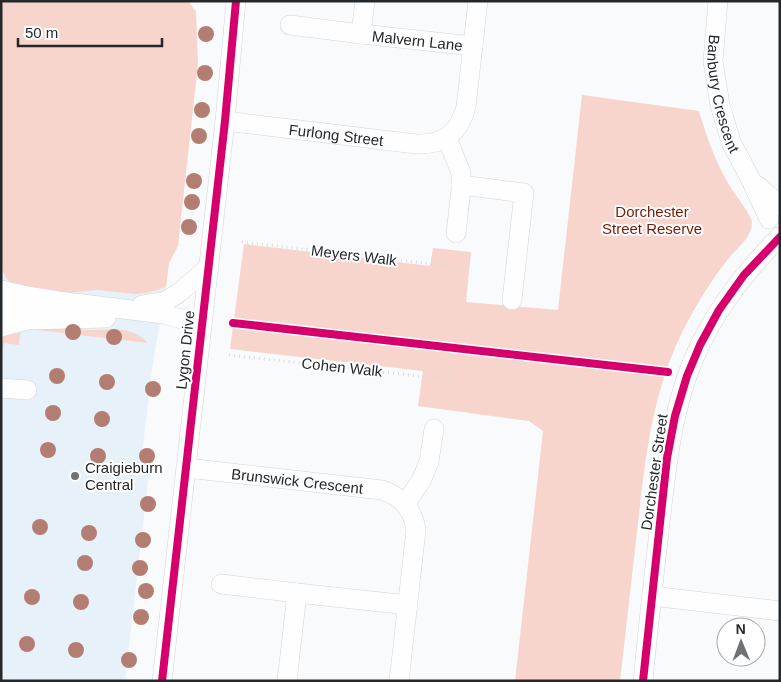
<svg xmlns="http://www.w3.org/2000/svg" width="781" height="682" viewBox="0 0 781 682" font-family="Arial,sans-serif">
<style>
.built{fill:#e6f1f9}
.green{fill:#f7d4cc}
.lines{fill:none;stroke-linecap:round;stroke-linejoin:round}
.minor-casing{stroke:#d2d4d7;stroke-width:20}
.path{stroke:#dadbdc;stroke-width:3;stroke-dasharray:1 4;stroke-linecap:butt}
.minor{stroke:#fefeff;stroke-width:19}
.cycleway-casing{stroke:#fff;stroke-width:11}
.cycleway{stroke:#d6006c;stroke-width:8}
.tree{fill:#b37e71}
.poi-dot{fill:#6e7274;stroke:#fff;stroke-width:2}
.labels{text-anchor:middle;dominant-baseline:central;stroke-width:4;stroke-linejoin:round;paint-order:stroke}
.street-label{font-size:15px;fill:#24282b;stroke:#fff}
.park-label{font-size:15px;fill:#7b1800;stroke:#fff}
.poi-label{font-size:15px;fill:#24282b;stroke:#fff;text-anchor:start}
</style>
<rect width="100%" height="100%" fill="#f8fafc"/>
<polygon class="built" points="1,267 2,270 79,291 96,290 136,294 147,293 166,287 152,368 140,471 149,472 125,681 1,681"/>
<g class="green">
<polygon points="1,1 188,1 196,12 198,64 178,246 169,263 166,287 147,293 136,294 96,290 56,294 13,285 6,278 1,267"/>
<path d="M582,95L699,111C707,138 716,164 731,188C735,195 752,215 752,223C752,237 737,248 728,259C704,290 684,324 670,360C650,413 644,468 638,523C632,576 626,628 620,681H515L543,431L529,421L418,406L423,371L230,349L244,244L430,266L433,248L471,252L466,302L558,310Z"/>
<path d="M30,325C47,326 64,330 81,330C106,331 129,323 148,343L21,328L19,345L4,343L1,363V333L18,326Z"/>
</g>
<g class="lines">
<defs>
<g id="minor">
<path id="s1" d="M365,1L361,34L473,46"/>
<path id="s2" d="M718,1L713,61L720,105L731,142L751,180L769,219"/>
<polyline points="290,25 361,34"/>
<path id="s3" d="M225,121L416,144C443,145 459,134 466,107L478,1"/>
<polyline points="447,138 461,173 461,189 456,233"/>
<polyline points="461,185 524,193 512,300"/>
<polyline points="758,186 780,206"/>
<polyline points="1,290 27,296 58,301 164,314 202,325"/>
<polyline points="142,305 166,301 180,292 208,268"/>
<polyline points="1,308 49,311"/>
<polyline points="1,327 27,320 106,318"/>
<polyline points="1,388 27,390"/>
<path id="s4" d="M187,468L382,490C402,497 413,509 416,530L399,681"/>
<polyline points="405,504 421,481 429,462 434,429"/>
<polyline points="221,584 297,593"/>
<polyline points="652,596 780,611"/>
<polyline points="162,681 225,121 236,1"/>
<polyline points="287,681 297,593 408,605"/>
<path d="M643,681C648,628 654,575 660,523C667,462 673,399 701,343C722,301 747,271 779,237"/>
</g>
</defs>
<use href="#minor" class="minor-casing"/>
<g class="path">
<polyline points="242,242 467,268"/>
<polyline points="229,355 455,380"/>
</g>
<use href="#minor" class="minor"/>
<defs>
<g id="cycleway">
<polyline points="233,323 668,372"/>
<polyline points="162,681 225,121 236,1"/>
<polyline points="643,681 667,458 675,416 687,376 700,345 719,310 744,275 780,237"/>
</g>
</defs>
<use href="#cycleway" class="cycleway-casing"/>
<use href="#cycleway" class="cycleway"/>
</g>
<g class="tree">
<circle cx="206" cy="34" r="8"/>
<circle cx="205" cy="73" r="8"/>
<circle cx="202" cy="110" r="8"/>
<circle cx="199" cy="136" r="8"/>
<circle cx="194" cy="181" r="8"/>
<circle cx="192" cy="202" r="8"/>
<circle cx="189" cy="227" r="8"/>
<circle cx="73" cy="332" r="8"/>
<circle cx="114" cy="337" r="8"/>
<circle cx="57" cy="376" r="8"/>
<circle cx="107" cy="382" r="8"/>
<circle cx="153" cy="389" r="8"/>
<circle cx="53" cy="413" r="8"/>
<circle cx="102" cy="419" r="8"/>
<circle cx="48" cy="450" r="8"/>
<circle cx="98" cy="456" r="8"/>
<circle cx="147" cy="456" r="8"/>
<circle cx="148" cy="504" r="8"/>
<circle cx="40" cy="527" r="8"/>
<circle cx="89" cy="533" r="8"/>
<circle cx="143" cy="540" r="8"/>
<circle cx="85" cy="563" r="8"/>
<circle cx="140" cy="568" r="8"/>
<circle cx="146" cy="591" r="8"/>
<circle cx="32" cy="597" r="8"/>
<circle cx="81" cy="602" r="8"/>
<circle cx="141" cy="617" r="8"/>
<circle cx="27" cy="644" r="8"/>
<circle cx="76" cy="650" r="8"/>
<circle cx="129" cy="660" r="8"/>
</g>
<circle class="poi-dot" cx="75" cy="476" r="5"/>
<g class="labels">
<g class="street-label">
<text stroke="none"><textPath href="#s1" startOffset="90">Malvern Lane</textPath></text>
<text stroke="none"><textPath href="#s2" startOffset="94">Banbury Crescent</textPath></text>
<text stroke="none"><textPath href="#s3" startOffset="112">Furlong Street</textPath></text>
<text transform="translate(354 255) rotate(7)">Meyers Walk</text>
<text transform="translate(185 350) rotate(-84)">Lygon Drive</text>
<text transform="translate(342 367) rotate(6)">Cohen Walk</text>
<text transform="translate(654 472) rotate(-82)">Dorchester Street</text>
<text stroke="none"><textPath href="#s4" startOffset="111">Brunswick Crescent</textPath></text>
</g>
<g class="park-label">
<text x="652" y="211">Dorchester<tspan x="652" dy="17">Street Reserve</tspan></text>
</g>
<g class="poi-label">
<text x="85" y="467">Craigieburn<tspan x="85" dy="17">Central</tspan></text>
</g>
</g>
<rect width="781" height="682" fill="none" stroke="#24282b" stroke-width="5"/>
<g transform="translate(741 642) rotate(359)"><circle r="24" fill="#ffffff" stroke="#a7a9aa"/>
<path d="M0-4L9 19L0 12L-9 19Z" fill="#6e7274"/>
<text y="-8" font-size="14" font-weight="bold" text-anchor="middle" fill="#24282b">N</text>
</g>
<path d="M18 38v8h144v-8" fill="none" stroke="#24282b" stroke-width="2.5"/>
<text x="25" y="38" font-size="15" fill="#24282b" stroke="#ffffff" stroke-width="4" paint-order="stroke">50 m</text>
</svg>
